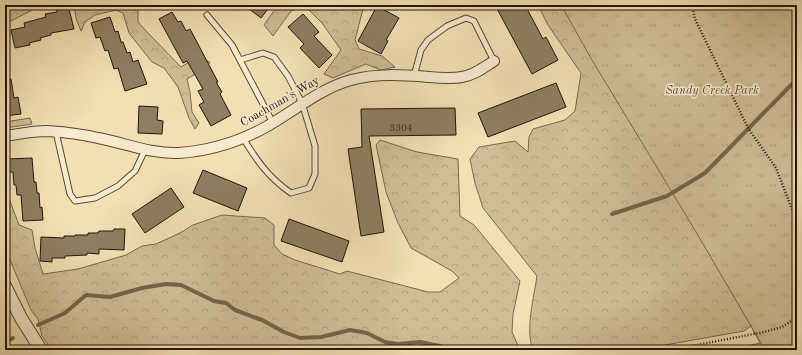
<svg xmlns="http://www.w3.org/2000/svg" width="802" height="355" viewBox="0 0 802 355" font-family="'Old Standard TT',serif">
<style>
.forest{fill:url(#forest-crowns);stroke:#796850}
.park{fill:url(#park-tufts);stroke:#796850}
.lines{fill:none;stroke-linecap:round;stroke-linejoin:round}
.stream{stroke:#75644c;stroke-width:4}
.building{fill:#8f7e61;stroke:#231309}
.service-casing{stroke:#574634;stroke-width:7}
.minor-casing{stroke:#574634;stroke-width:12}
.tertiary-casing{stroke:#574634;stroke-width:14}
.path{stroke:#231309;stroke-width:2.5;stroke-dasharray:1 2;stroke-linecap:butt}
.service{stroke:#f7ebce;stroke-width:5}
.minor{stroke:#f7ebce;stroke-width:10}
.tertiary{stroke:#f7ebce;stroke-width:12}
.labels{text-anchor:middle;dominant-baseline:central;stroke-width:3;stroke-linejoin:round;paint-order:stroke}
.number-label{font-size:10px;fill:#3e2e1f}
.park-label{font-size:12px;font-style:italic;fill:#5f4e3a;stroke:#f7ebce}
.street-label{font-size:12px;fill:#231309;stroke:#f7ebce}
</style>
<defs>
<pattern id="forest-crowns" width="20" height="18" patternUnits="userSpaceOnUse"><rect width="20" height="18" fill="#cfbd96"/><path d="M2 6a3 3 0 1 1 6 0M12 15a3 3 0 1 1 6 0" fill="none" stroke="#b1a280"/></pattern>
<pattern id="park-tufts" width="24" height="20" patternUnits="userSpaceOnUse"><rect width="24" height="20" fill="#cfbd96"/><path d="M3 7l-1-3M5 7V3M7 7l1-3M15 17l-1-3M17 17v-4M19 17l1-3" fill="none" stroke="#b1a280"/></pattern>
</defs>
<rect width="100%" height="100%" fill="#f2e0b3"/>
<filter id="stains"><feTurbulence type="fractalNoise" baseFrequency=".005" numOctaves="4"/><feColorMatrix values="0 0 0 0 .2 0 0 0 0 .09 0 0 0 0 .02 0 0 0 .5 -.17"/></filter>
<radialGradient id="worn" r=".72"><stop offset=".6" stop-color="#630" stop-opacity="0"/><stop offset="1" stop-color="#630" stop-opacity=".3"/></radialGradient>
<g class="forest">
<polygon points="5,5 42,5 7,23 6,35 8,44 5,51"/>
<polygon points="74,5 138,5 138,22 148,33 181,67 197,57 210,62 207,67 187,79 190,92 192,112 199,123 195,129 189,118 178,87 164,68 152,62 129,33 123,13 116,10 95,15 85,22 81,31 76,18"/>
<polygon points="278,5 364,5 355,40 359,49 382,56 395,67 381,70 366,64 333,78 324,74 341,50 322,23 305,6 291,11 273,36 264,25"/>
<path d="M538,5H797V350H730L760,343L751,326L744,331L637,350H533C525,330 534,297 537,276L483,208L475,183L470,159L479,147L515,141L528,152L529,137L533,129L565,120L575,111L581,73L548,25Z"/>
<polygon points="30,118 32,124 5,128 5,122"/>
<polygon points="380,140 417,152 458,159 460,216 474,225 520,281 513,314 512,332 520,350 52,350 42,336 38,319 31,310 5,248 5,188 19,225 32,230 35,248 43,274 78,269 126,255 142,246 156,244 180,233 193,225 222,215 265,218 274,225 274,245 282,254 295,260 340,274 347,271 428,292 440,292 459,278 452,271 411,248 398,223 386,192 376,145"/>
</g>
<polygon class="park" points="561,5 797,5 797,347 793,350 765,350 696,232 592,60"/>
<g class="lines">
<g class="stream">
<polyline points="612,214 667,196 705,173 797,79"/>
<polyline points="38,325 65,313 86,295 110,297 142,288 166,284 181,285 214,301 226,303 235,310 262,320 284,332 300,338 321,337 350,330 367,333 385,342 398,344 420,342 440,346 449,350"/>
<polyline points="5,342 13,338"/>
</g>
</g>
<g class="building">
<polygon points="68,5 74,29 51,33 51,35 40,38 41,40 29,43 30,45 15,48 11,30 25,27 24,23 46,17 45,14 57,12 56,8"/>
<polygon points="244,5 271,5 261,18"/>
<polygon points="495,5 525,5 543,39 546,37 558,60 532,74"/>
<polygon points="377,6 399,18 386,40 388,41 381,54 358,41"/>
<polygon points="172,12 178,22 181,21 186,31 190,29 218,82 216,82 222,92 220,94 231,115 211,126 199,105 204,102 198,91 203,89 187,61 183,63 159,19"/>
<polygon points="303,14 319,32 314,36 332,55 319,68 300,48 304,44 288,27"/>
<polygon points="110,17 115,32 118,31 121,42 123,42 127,53 130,52 133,62 138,60 147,84 125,91 118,68 114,69 108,50 105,51 100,37 96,38 91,23"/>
<polygon points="5,79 11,79 14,98 18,97 21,114 5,116"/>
<polygon points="556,83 566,107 488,137 478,113"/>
<polygon points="139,106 158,107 157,120 163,121 162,134 138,133"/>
<polygon points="455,108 456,135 369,136 384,232 361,236 348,149 362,147 361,109"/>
<polygon points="32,158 34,182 36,182 37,193 39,193 40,208 42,207 43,220 23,221 21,195 17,195 16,185 14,185 13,172 9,172 8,159"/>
<polygon points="203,170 247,188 238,211 193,193"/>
<polygon points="171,188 184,207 145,233 132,214"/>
<polygon points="289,219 349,241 342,262 281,241"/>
<polygon points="114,229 125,229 124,250 99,249 99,254 87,253 87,255 65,256 65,258 52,258 52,262 40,261 41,237 64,238 64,236 75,236 75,235 88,235 88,233 98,233 99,231 113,231"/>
</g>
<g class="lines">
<defs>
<g id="service">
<polyline points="207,15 232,45 273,123"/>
<path d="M240,60L263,53L274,57L288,76L302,103L315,146V174L309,188L291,193C269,178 257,161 243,138"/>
<polyline points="414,76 421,50 428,40 447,26 466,18 474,21 494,61"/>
<polyline points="56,132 70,194 75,201 95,198 118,186 135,171 145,150"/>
</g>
<path id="minor" d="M5,136C19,134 33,131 47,131C64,132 81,134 98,138C125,143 150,154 178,153C208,151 238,142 264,128C293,112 319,89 351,80C377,73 403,75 429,77C440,78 452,79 462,77C475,75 484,67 494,61"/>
<polyline id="tertiary" points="5,286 21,318 41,350"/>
</defs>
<use href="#service" class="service-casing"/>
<use href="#minor" class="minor-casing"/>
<use href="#tertiary" class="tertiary-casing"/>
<g class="path">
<polyline points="692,5 695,19 748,128 776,168 797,222"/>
<polyline points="671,350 764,332 782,327 797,317"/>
</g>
<use href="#service" class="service"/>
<use href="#minor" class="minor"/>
<use href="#tertiary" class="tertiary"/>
</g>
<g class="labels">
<g class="number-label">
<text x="401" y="128">3304</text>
</g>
<g class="park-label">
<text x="712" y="91">Sandy Creek Park</text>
</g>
<g class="street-label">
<text transform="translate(280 102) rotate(-30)">Coachman's Way</text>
</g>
</g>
<rect width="802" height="355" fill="none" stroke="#f2e0b3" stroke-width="20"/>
<rect x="6" y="6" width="790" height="343" fill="none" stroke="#231309" stroke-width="2"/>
<rect x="10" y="10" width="782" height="335" fill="none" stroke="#231309"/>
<rect width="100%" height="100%" filter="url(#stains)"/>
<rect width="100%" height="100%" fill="url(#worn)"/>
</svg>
